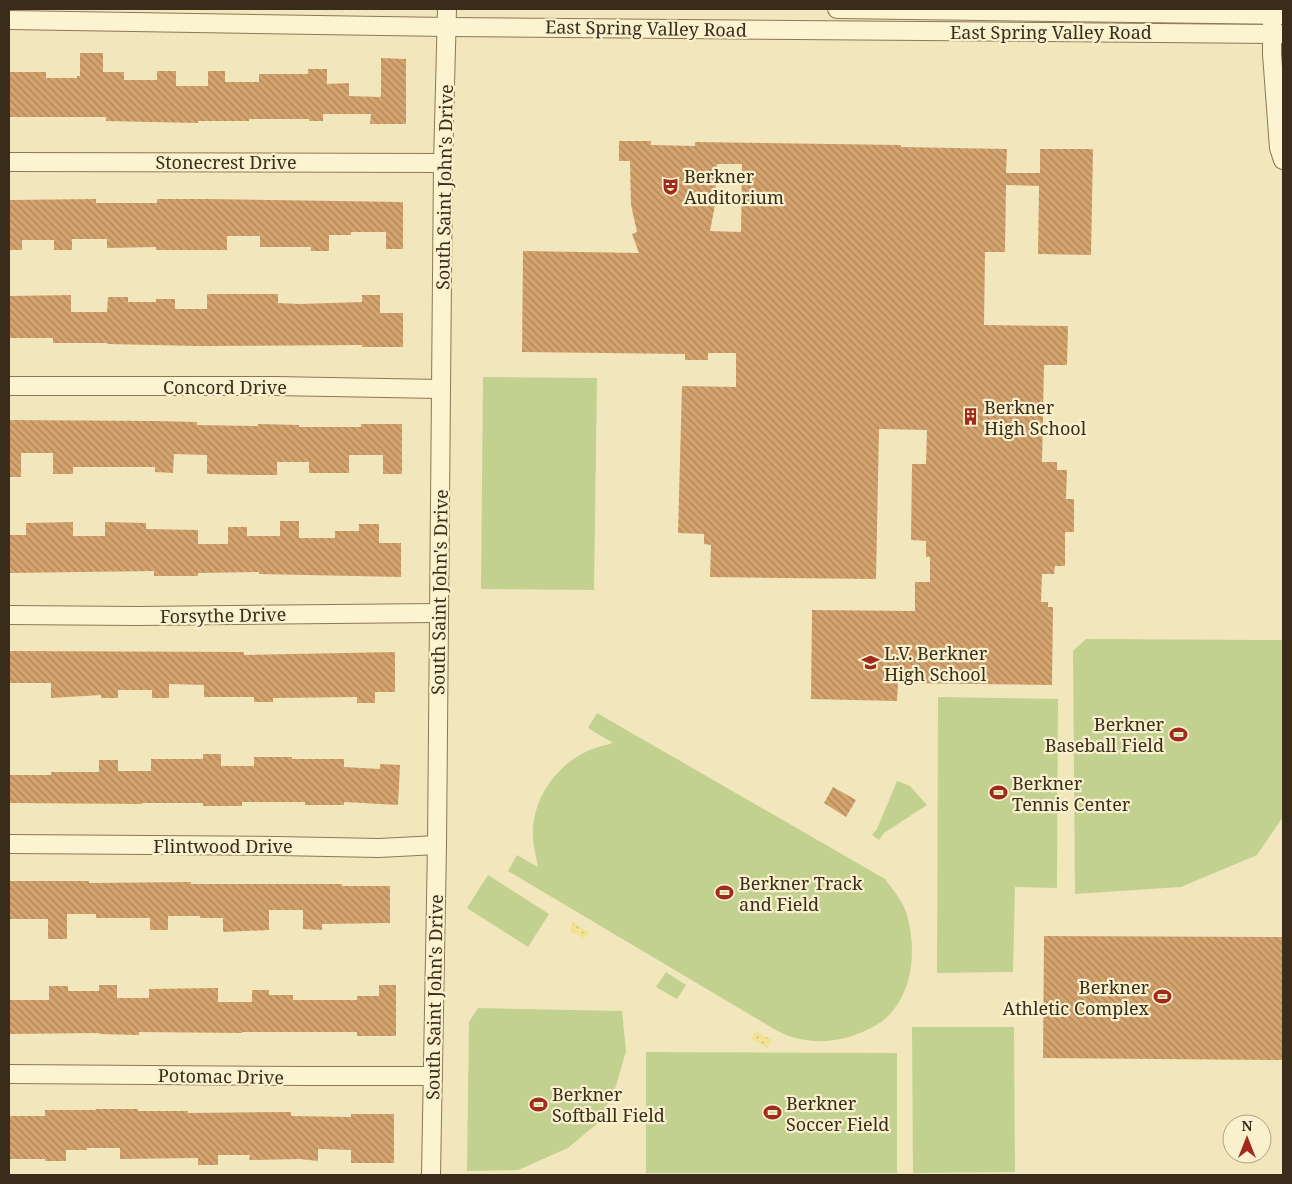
<svg xmlns="http://www.w3.org/2000/svg" width="1292" height="1184" viewBox="0 0 1292 1184" font-family="'Noto Serif',serif">
<style>
.sand{fill:url(#sand-dots)}
.pitch{fill:#c3d190}
.building{fill:url(#building-back-hatch);fill-rule:evenodd}
.lines{fill:none;stroke-linecap:round;stroke-linejoin:round}
.minor-casing{stroke:#8c7754;stroke-width:20}
.minor{stroke:#fcf3d0;stroke-width:18}
.labels{text-anchor:middle;dominant-baseline:central;stroke-width:4.5;stroke-linejoin:round;paint-order:stroke}
.street-label{font-size:18px;fill:#392c1a;stroke:#f9f0cd}
.poi-label{font-size:18px;fill:#392c1a;stroke:#f9f0cd;text-anchor:start}
</style>
<defs>
<pattern id="sand-dots" width="8" height="8" patternUnits="userSpaceOnUse" patternTransform="scale(1.25)"><rect width="8" height="8" fill="#f1e296"/><path d="M2 2h.1M6 6h.1" fill="none" stroke="#cfc281" stroke-width="1.8" stroke-linecap="round"/></pattern>
<pattern id="building-back-hatch" width="6" height="6" patternUnits="userSpaceOnUse" patternTransform="scale(1.25)"><rect width="6" height="6" fill="#d4a36e"/><path d="M-1 5l2 2M0 0l6 6M5-1l2 2" fill="none" stroke="#ad855a"/></pattern>
</defs>
<rect width="100%" height="100%" fill="#f2e7bc"/>
<g class="sand">
<polygon points="573,922 589,932 584,939 569,930"/>
<polygon points="756,1031 772,1040 767,1048 751,1039"/>
</g>
<g class="pitch">
<polygon points="483,377 597,378 594,590 481,589"/>
<polygon points="1086,639 1283,640 1283,817 1257,855 1181,887 1075,894 1073,651"/>
<polygon points="938,697 1058,699 1057,888 1015,887 1013,972 937,973"/>
<path d="M597,713L885,879C893,890 903,901 907,915C916,947 914,987 891,1013C882,1024 867,1030 855,1035C836,1042 815,1043 795,1038C787,1036 780,1032 774,1029L508,871L517,855L538,867C536,855 532,842 533,829C535,793 561,760 595,748C600,746 607,745 613,743L588,728Z"/>
<polygon points="897,781 910,786 927,805 884,833 879,840 872,835 877,829"/>
<polygon points="488,875 549,914 528,947 467,908"/>
<polygon points="666,972 686,985 677,999 656,987"/>
<polygon points="478,1008 622,1011 626,1051 616,1086 599,1122 568,1148 518,1170 467,1171 469,1022"/>
<polygon points="912,1027 1014,1027 1015,1172 913,1173"/>
<polygon points="646,1052 897,1053 897,1173 646,1173"/>
</g>
<g class="building">
<polygon points="80,53 103,53 103,72 124,72 124,80 157,80 157,71 176,71 176,86 208,86 208,71 225,71 225,82 259,82 259,74 308,74 308,69 327,69 327,84 349,83 349,96 381,97 381,58 406,59 406,124 370,124 371,114 323,114 323,121 309,121 309,119 249,119 249,121 198,121 198,123 106,121 106,117 9,117 9,72 46,72 46,78 77,78 77,76 80,76"/>
<path d="M619,141H651V145L695,146V142L901,145V147L1007,149L1006,173H1040V149H1093L1091,255L1038,254L1039,186L1006,185L1005,252H985L984,325L1068,326L1067,365H1044L1042,462H1057V470H1067L1066,499H1074V532H1065V566H1055L1054,574H1042L1041,602H1048V607H1053L1052,685L898,683L897,701L811,699L812,610L915,611V582H930V557H926V541L911,540L912,464H926L927,430L879,429L876,579L710,577L711,545L704,544V534L678,533L682,386L736,387V353H708V360H685V354L522,352L523,251L639,253L632,234L637,232L631,205L630,161H619ZM717,164H742L741,232L710,231L715,205Z"/>
<polygon points="96,199 96,203 157,203 157,199 208,199 403,202 403,249 386,249 386,232 351,232 351,235 329,235 329,251 311,251 311,247 260,247 260,236 227,236 227,250 156,250 156,247 107,248 107,239 72,239 72,250 54,250 54,240 22,240 22,250 9,250 9,200"/>
<polygon points="207,294 278,294 278,303 299,304 362,302 362,295 380,295 380,313 403,313 403,347 362,347 362,345 198,346 107,344 107,343 53,343 53,338 9,338 9,296 71,295 71,312 107,312 108,297 128,297 128,302 156,302 156,299 175,299 175,309 207,309"/>
<polygon points="9,420 156,421 197,422 197,425 258,426 258,424 299,425 299,427 361,427 361,424 402,424 402,474 383,474 383,455 349,455 349,473 309,473 309,462 277,462 277,475 258,475 207,474 207,455 174,454 173,473 155,472 155,467 73,467 73,474 53,474 53,453 21,453 21,477 9,477"/>
<polygon points="280,521 299,521 299,538 335,538 335,531 359,531 359,524 379,524 379,543 401,543 401,577 259,574 259,572 198,573 198,576 154,576 154,571 9,573 9,535 26,535 26,523 73,522 73,536 105,536 105,522 146,523 146,529 198,530 198,544 228,544 228,527 247,527 247,536 280,536"/>
<polygon points="9,651 244,652 244,655 395,652 395,692 375,692 375,703 357,703 357,697 273,698 273,702 254,702 254,697 204,697 204,685 169,684 169,698 152,698 152,690 118,690 118,698 101,698 101,695 51,698 51,683 9,683"/>
<polygon points="203,754 221,754 221,766 254,766 254,757 292,757 292,759 344,759 344,767 380,769 380,764 400,765 398,805 344,802 344,805 305,805 305,802 242,802 242,806 203,806 203,803 142,803 142,804 9,803 9,775 51,775 51,772 99,772 99,760 118,760 118,771 151,771 151,759 203,759"/>
<polygon points="833,787 856,800 846,817 824,803"/>
<polygon points="9,881 89,881 89,883 191,882 191,884 342,884 342,886 390,886 390,923 322,924 322,930 303,929 303,910 269,910 269,930 223,932 223,918 200,918 200,916 168,916 168,930 150,930 150,918 96,918 96,914 67,914 67,939 48,939 48,919 9,919"/>
<polygon points="1044,936 1283,937 1283,1060 1043,1058"/>
<polygon points="99,985 117,985 117,998 149,998 149,989 218,988 218,1002 252,1002 252,990 269,990 269,995 293,995 293,1000 357,1000 357,996 379,996 379,985 396,985 396,1036 357,1036 357,1032 242,1032 242,1033 139,1032 139,1035 99,1034 99,1033 9,1034 9,1000 49,1000 49,986 68,986 68,991 99,991"/>
<polygon points="96,1109 138,1109 138,1111 188,1111 188,1113 291,1112 291,1116 351,1117 351,1114 394,1114 394,1163 351,1163 351,1150 318,1149 318,1161 300,1159 249,1160 250,1155 218,1155 218,1165 198,1165 198,1158 120,1159 120,1148 87,1148 87,1150 66,1150 66,1161 45,1161 45,1159 9,1159 9,1116 45,1116 45,1110 96,1110"/>
</g>
<g class="lines">
<defs>
<g id="minor">
<polyline points="837,9 1283,15"/>
<polyline points="9,20 447,27 1283,34"/>
<polyline points="1272,21 1272,54 1279,148 1283,160"/>
<polyline points="9,162 443,163"/>
<polyline points="9,386 274,386 441,389"/>
<polyline points="9,615 137,616 438,613"/>
<polyline points="9,844 277,846 379,848 437,845"/>
<polyline points="9,1074 310,1076 433,1076"/>
<polyline points="431,1175 437,845 443,163 447,9"/>
</g>
</defs>
<use href="#minor" class="minor-casing"/>
<use href="#minor" class="minor"/>
</g>
<defs>
<symbol id="theatre-bare" viewBox="-9 -9 18 18"><path d="M-5-5.5Q0-4 5-5.5V0Q5 5 0 6Q-5 5-5 0ZM-3.3-2.5H-1v1.5H-3.3ZM1-2.5H3.3v1.5H1ZM-2.8 1Q0 5.5 2.8 1Z" fill="#a12a1e" stroke="#f9f0cd" stroke-width="2.5" paint-order="stroke"/></symbol>
<symbol id="building-bare" viewBox="-9 -9 18 18"><path d="M-4-6H4V6H1V3H-1V6H-4ZM-2.5-4.3h1.7v1.8h-1.7ZM.8-4.3h1.7v1.8H.8ZM-2.5-1h1.7V.8h-1.7ZM.8-1h1.7V.8H.8Z" fill="#a12a1e" stroke="#f9f0cd" stroke-width="2.5" paint-order="stroke"/></symbol>
<symbol id="school-bare" viewBox="-9 -9 18 18"><path d="M0-5L7-2L0 1L-7-2ZM-4 1L0 2.5L4 1V4Q0 6-4 4Z" fill="#a12a1e" stroke="#f9f0cd" stroke-width="2.5" paint-order="stroke"/></symbol>
<symbol id="stadium-bare" viewBox="-9 -9 18 18"><path d="M0-5a6.5 5 0 1 0 0 10a6.5 5 0 1 0 0-10ZM-3.5-1.8h7v3.6h-7Z" fill="#a12a1e" stroke="#f9f0cd" stroke-width="2.5" paint-order="stroke"/></symbol>
</defs>
<g fill-rule="evenodd">
<use href="#theatre-bare" x="658" y="174" width="25" height="25"/>
<use href="#building-bare" x="958" y="404" width="25" height="25"/>
<use href="#school-bare" x="858" y="650" width="25" height="25"/>
<use href="#stadium-bare" x="1166" y="722" width="25" height="25"/>
<use href="#stadium-bare" x="986" y="780" width="25" height="25"/>
<use href="#stadium-bare" x="712" y="880" width="25" height="25"/>
<use href="#stadium-bare" x="1150" y="984" width="25" height="25"/>
<use href="#stadium-bare" x="526" y="1092" width="25" height="25"/>
<use href="#stadium-bare" x="760" y="1100" width="25" height="25"/>
</g>
<g class="labels">
<g class="street-label">
<text transform="translate(646 28) rotate(1)">East Spring Valley Road</text>
<text x="1051" y="32">East Spring Valley Road</text>
<text x="226" y="162">Stonecrest Drive</text>
<text transform="translate(444 187) rotate(-89)">South Saint John's Drive</text>
<text x="225" y="387">Concord Drive</text>
<text transform="translate(439 592) rotate(-89)">South Saint John's Drive</text>
<text transform="translate(223 615) rotate(-1)">Forsythe Drive</text>
<text x="223" y="846">Flintwood Drive</text>
<text transform="translate(434 997) rotate(-89)">South Saint John's Drive</text>
<text transform="translate(221 1076) rotate(1)">Potomac Drive</text>
</g>
<g class="poi-label">
<text x="684" y="176">Berkner<tspan x="684" dy="21">Auditorium</tspan></text>
<text x="984" y="407">Berkner<tspan x="984" dy="21">High School</tspan></text>
<text x="884" y="653">L.V. Berkner<tspan x="884" dy="21">High School</tspan></text>
<text x="1164" y="724" text-anchor="end">Berkner<tspan x="1164" dy="21">Baseball Field</tspan></text>
<text x="1012" y="783">Berkner<tspan x="1012" dy="21">Tennis Center</tspan></text>
<text x="739" y="883">Berkner Track<tspan x="739" dy="21">and Field</tspan></text>
<text x="1149" y="987" text-anchor="end">Berkner<tspan x="1149" dy="21">Athletic Complex</tspan></text>
<text x="552" y="1094">Berkner<tspan x="552" dy="21">Softball Field</tspan></text>
<text x="786" y="1103">Berkner<tspan x="786" dy="21">Soccer Field</tspan></text>
</g>
</g>
<rect width="1292" height="1184" fill="none" stroke="#392c1a" stroke-width="20"/>
<g transform="translate(1247 1139)"><circle r="24" fill="#f9f0cd" stroke="#aca285"/>
<path d="M0-4L9 19L0 12L-9 19Z" fill="#a12a1e"/>
<text y="-8" font-size="14" font-weight="bold" text-anchor="middle" fill="#392c1a">N</text>
</g>
</svg>
